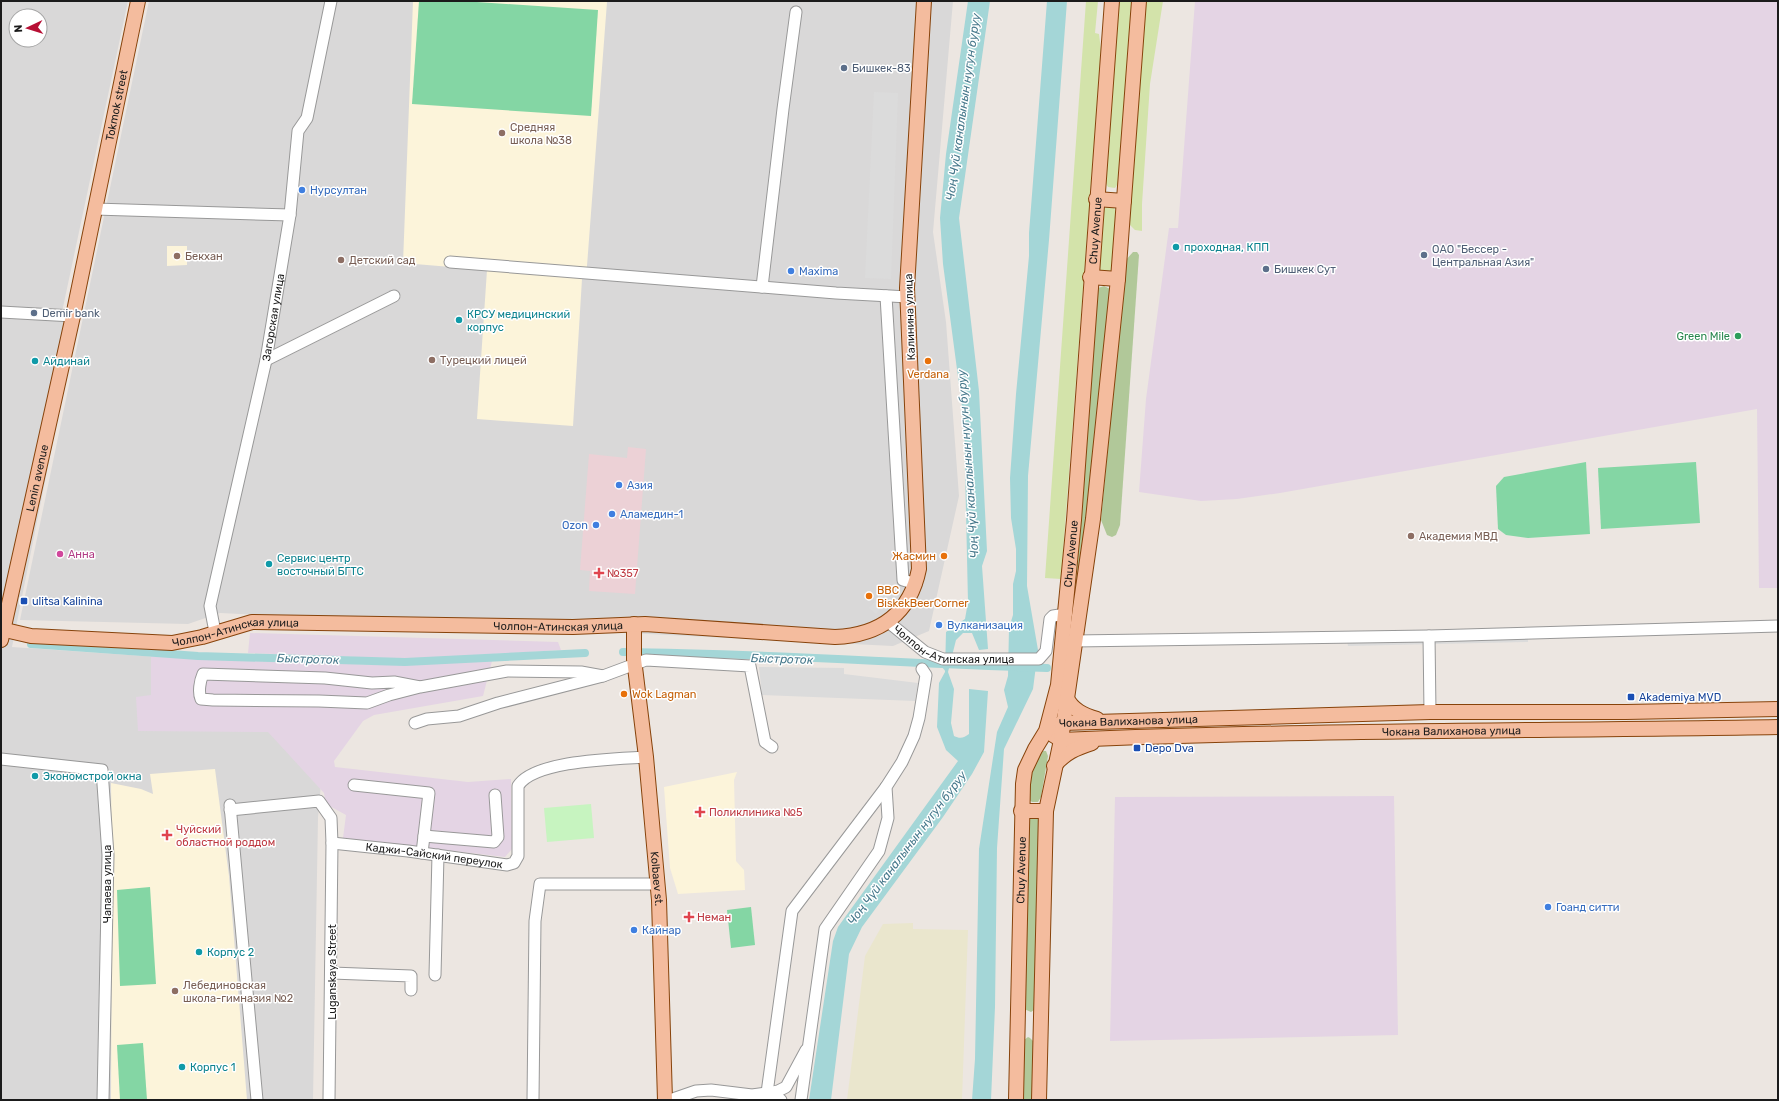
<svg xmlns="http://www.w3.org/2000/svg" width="1779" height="1101" viewBox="0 0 1779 1101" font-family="Rubik,sans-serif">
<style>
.residential{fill:#d9d8d8;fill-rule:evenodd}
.commercial{fill:#ecd1d6}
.industrial{fill:#e4d4e4}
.education{fill:#fcf4da}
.farmland{fill:#eae6cd}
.grass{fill:#d3e3aa}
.forest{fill:#b1c899}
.park{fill:#c7f4c0}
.pitch{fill:#84d6a4}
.parking{fill:#dbdbdb}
.water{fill:#a4d6d7}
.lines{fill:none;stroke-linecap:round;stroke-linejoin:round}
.stream{stroke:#a4d6d7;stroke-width:2.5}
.canal{stroke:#a4d6d7;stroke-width:8}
.minor-casing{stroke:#989898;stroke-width:13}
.major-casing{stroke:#87430b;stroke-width:16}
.minor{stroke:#fff;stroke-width:11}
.major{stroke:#f4bc9e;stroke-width:14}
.service-dot{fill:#5c6f8a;stroke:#fff;stroke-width:1.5}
.education-dot{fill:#8d6e63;stroke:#fff;stroke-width:1.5}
.shop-dot{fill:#3f7fe0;stroke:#fff;stroke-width:1.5}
.culture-dot{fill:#0f9aa8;stroke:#fff;stroke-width:1.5}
.leisure-dot{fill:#2e9e5b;stroke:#fff;stroke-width:1.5}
.food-dot{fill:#e8710a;stroke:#fff;stroke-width:1.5}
.hotel-dot{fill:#d1479c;stroke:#fff;stroke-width:1.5}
.health-dot{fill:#e0444e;stroke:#fff;stroke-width:1.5}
.transit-dot{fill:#1a4fb4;stroke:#fff;stroke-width:1.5}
.labels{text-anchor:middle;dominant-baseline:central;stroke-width:3;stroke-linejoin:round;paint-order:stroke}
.service-label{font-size:11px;fill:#4e5e75;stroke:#fff;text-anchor:start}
.street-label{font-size:11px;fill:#1b1b1b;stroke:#fff}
.education-label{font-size:11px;fill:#785e54;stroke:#fff;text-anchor:start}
.shop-label{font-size:11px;fill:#366cbe;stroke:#fff;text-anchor:start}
.culture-label{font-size:11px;fill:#0d838f;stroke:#fff;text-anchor:start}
.leisure-label{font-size:11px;fill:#27864d;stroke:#fff;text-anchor:end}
.food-label{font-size:11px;fill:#c56008;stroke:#fff;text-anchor:start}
.hotel-label{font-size:11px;fill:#b23c85;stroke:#fff;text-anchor:start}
.health-label{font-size:11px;fill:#be3a42;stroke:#fff;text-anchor:start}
.transit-label{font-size:11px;fill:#164399;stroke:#fff;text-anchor:start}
.water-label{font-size:12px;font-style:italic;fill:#47798c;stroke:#fff}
</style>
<rect width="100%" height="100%" fill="#ece6e1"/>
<g class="residential">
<path d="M1,1H128L62,312L77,321L12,647L331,669L318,818L313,1100H1ZM16,16H40V40H16Z"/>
<polygon points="149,1 953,1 933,232 946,322 959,496 929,631 893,646 220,613 188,624 20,620"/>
</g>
<polygon class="commercial" points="628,447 646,449 635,594 589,591 590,571 580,570 589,454 627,458"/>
<g class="industrial">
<polygon points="1195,1 1778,1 1778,588 1759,588 1757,409 1280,493 1237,499 1201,501 1139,492 1146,399 1169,228 1178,228"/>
<polygon points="250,633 558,642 561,650 411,659 248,653"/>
<polygon points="151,656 378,665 492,661 483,696 374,715 363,721 334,761 335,767 468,782 511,779 512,849 505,857 343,838 346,815 326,804 324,793 268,732 138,731 136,697 151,695"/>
<polygon points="1394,796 1398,1035 1110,1041 1115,797"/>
</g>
<g class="education">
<polygon points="413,1 607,2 586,279 582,279 573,426 477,419 487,270 403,263"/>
<polygon points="167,246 187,246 187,265 167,266"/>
<polygon points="215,769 229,876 247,1100 111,1100 112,882 111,783 141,789 153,794 150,774"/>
<polygon points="737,772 734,780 736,861 744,870 745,890 678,894 670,868 664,787"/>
</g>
<polygon class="farmland" points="913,923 913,929 968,930 962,1100 847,1100 865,956 883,924"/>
<g class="grass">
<polygon points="1086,1 1098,1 1095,33 1099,34 1101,50 1061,579 1045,578"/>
<polygon points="1118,1 1133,1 1119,182 1115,188 1108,187 1104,180"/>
<polygon points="1144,1 1163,1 1150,84 1142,204 1142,231 1135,230 1130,225 1128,215"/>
<path d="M1107,207L1114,208L1117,214L1113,269C1108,275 1104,273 1097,270L1102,210Z"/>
</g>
<g class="forest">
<polygon points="1133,252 1137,252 1139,255 1120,525 1116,535 1112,537 1107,535 1101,520 1125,261"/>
<polygon points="1104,286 1110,289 1094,473 1075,598 1073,598 1098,288"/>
<path d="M1043,751H1046L1048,756L1041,797L1038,802H1032L1029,800C1030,785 1029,761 1043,751Z"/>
<polygon points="1032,817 1039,819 1040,822 1034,1010 1031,1012 1024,1009 1029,819"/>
<polygon points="1028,1037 1030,1038 1034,1042 1033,1100 1021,1100 1024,1040"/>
</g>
<polygon class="park" points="591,804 594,838 547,842 544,808"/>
<g class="pitch">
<polygon points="419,1 462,1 598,10 591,116 412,104"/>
<polygon points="1586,462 1590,534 1528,538 1506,535 1498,529 1496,486 1504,477"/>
<polygon points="1696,462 1700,523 1601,529 1598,468"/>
<polygon points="150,887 156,984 120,986 117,890"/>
<polygon points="751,907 755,945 731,948 727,910"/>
<polygon points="143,1043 147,1100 120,1100 117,1045"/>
</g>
<g class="parking">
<polygon points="874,92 898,93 891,279 865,278"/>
<polygon points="886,588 891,593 876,614 869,608"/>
<polygon points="1528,635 1528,642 1348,646 1347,641"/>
<polygon points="759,667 844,668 844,674 918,683 915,701 762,695"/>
</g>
<g class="water">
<path d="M968,1H990L959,218L979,391L987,551L982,566L988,649L979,650L972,633H963L956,640L948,672L954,689L951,723L954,736C960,739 964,738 969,734V689L988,691L984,752L972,774L943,817L862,927L849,954L831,1100H809L833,941L838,927L958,761L946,750L937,727L939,683L945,672L946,632L965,619L968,602L964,422L943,264L940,218L946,154Z"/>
<polygon points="1047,1 1067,1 1049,240 1028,476 1027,586 1038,650 1033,689 1004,749 997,848 995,1007 991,1100 972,1100 975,1059 979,849 997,732 1008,707 1004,690 1008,676 1009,628 1013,615 1013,584 1016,571 1016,549 1011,518 1010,478 1016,394 1029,256 1029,233"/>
</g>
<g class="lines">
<polyline class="stream" points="942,665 946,670"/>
<g class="canal">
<polyline points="31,644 198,656 405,662 585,653"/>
<path d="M623,652C765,653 906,664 1047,668"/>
</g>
<defs>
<g id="minor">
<polyline points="95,209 290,215"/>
<polyline points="450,262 836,293 908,297"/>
<polyline points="762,287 783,109 796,12"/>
<polyline points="886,296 903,580 916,584"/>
<polyline points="1,312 73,316"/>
<polyline points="266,360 394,296"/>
<path id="s1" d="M887,621L925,652L943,659H1039L1046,651L1050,619L1053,616L1066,614"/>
<path id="s2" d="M215,632L210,606L266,360L290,215L298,131L307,118L331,1"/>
<polyline points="1429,636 1430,712"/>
<polyline points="1074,641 1429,636 1778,626"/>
<path d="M420,687L394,682L372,683L325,678L203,674C200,681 198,692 201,699L213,700L319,701L367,703L389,695L420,687L507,671L581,672L603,676"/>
<polyline points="415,723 427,719 459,716 498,703 603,676 646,660 750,666 765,742 772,747"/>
<polyline points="1,759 102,770 108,855 103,1100"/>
<polyline points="354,785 429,793 422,853"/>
<polyline points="230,805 257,1100"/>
<polyline points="230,810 319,801 331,818 332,843 329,1100"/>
<polyline points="424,836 494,842 498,837 495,795"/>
<path id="s3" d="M332,843L408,851L507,865L514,863L518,856V786C534,760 616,759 646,757"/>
<polyline points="332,973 411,976 411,990"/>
<polyline points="435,975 438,855"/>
<polyline points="768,1093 778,1091 786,1087 806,1050"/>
<polyline points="533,1100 535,921 540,884 658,884"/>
<polyline points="670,1100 696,1091 711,1090 752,1095 767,1093 776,1096 781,1100"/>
<polyline points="766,1100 792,911 886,787"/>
<polyline points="801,1100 825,929 879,851 888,818 886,787 902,762 914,736 919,718 926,675 922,669"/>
</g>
<g id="major">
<polyline points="1096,199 1124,201"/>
<polyline points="1090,277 1118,279"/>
<path id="s4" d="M634,624V659L646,757L659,900L665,1100"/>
<path id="s5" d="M1,629L31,636L172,643L202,637L252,622L573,627L645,624L835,637C880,635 910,614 919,569L907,288L924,1"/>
<path id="s6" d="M1,640L73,316L138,1"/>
<path d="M1066,697C1073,710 1083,715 1097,719"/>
<path id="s7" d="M1055,726L1062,723L1430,712H1626L1778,709"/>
<path id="s8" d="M1053,735L1061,740C1300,730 1539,731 1778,727"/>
<path d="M1054,766C1065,753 1076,748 1092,743"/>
<polyline points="1021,811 1046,811"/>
<path id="s9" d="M1016,1100L1023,784L1025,770L1035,749L1046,731L1058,685L1074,520L1112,1"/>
<polyline points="1039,1100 1046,811 1061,740 1093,519 1118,279 1139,1"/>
</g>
</defs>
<use href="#minor" class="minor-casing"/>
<use href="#major" class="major-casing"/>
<use href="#minor" class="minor"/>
<use href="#major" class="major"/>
</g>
<g class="service-dot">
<circle cx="844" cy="68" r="4"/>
<circle cx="1424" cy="255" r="4"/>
<circle cx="1266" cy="269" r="4"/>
<circle cx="34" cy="313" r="4"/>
</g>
<g class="education-dot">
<circle cx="502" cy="133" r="4"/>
<circle cx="177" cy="256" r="4"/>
<circle cx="341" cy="260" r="4"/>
<circle cx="432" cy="360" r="4"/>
<circle cx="1411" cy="536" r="4"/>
<circle cx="175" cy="991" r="4"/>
</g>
<g class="shop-dot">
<circle cx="302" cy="190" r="4"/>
<circle cx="791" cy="271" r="4"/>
<circle cx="619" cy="485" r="4"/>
<circle cx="612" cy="514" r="4"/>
<circle cx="596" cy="525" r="4"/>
<circle cx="939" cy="625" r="4"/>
<circle cx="1548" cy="907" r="4"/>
<circle cx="634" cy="930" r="4"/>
</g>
<g class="culture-dot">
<circle cx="1176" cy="247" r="4"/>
<circle cx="459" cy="320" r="4"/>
<circle cx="35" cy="361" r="4"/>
<circle cx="269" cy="564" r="4"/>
<circle cx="35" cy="776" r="4"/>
<circle cx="199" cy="952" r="4"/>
<circle cx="182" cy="1067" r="4"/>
</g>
<circle class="leisure-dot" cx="1738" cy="336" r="4"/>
<g class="food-dot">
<circle cx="928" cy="361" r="4"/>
<circle cx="944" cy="556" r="4"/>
<circle cx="869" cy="596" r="4"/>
<circle cx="624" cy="694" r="4"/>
</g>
<circle class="hotel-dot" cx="60" cy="554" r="4"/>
<g class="health-dot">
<path d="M597 567h4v4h4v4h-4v4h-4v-4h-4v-4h4z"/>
<path d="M698 806h4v4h4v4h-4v4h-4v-4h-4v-4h4z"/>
<path d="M165 829h4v4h4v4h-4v4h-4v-4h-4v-4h4z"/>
<path d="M687 911h4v4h4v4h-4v4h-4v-4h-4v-4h4z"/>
</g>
<g class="transit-dot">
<rect x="20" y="597" width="8" height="8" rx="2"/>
<rect x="1627" y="693" width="8" height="8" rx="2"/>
<rect x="1133" y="744" width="8" height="8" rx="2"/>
</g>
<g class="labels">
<g class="service-label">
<text x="852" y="68">Бишкек-83</text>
<text x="1432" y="249">ОАО "Бессер -<tspan x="1432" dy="13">Центральная Азия"</tspan></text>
<text x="1274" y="269">Бишкек Сут</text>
<text x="42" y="313">Demir bank</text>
</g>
<g class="street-label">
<text stroke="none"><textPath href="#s6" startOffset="547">Tokmok street</textPath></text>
<text stroke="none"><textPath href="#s9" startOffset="878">Chuy Avenue</textPath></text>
<text stroke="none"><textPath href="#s2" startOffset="322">Загорская улица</textPath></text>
<text transform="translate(910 317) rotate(-92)">Калинина улица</text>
<text stroke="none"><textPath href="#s6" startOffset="166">Lenin avenue</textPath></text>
<text stroke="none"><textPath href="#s9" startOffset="554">Chuy Avenue</textPath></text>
<text stroke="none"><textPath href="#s5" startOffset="561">Чолпон-Атинская улица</textPath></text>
<text stroke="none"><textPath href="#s5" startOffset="237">Чолпон-Атинская улица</textPath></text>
<text stroke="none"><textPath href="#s1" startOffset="75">Чолпон-Атинская улица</textPath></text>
<text stroke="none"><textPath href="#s7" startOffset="74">Чокана Валиханова улица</textPath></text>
<text stroke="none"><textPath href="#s8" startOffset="400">Чокана Валиханова улица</textPath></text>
<text stroke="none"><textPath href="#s3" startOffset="103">Каджи-Сайский переулок</textPath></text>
<text stroke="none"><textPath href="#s9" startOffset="230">Chuy Avenue</textPath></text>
<text stroke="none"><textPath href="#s4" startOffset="256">Kolbaev st.</textPath></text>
<text transform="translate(107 884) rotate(-90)">Чапаева улица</text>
<text transform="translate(332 972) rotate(-90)">Luganskaya Street</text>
</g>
<g class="education-label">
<text x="510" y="127">Средняя<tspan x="510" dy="13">школа №38</tspan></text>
<text x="185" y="256">Бекхан</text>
<text x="349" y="260">Детский сад</text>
<text x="440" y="360">Турецкий лицей</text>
<text x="1419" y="536">Академия МВД</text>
<text x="183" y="985">Лебединовская<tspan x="183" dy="13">школа-гимназия №2</tspan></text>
</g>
<g class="shop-label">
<text x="310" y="190">Нурсултан</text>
<text x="799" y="271">Maxima</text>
<text x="627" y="485">Азия</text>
<text x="620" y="514">Аламедин-1</text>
<text x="588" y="525" text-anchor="end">Ozon</text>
<text x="947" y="625">Вулканизация</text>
<text x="1556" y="907">Гоанд ситти</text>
<text x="642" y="930">Кайнар</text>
</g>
<g class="culture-label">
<text x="1184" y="247">проходная, КПП</text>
<text x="467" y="314">КРСУ медицинский<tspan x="467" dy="13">корпус</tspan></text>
<text x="43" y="361">Айдинай</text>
<text x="277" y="558">Сервис центр<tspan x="277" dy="13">восточный БГТС</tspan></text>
<text x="43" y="776">Экономстрой окна</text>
<text x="207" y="952">Корпус 2</text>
<text x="190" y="1067">Корпус 1</text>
</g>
<g class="leisure-label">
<text x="1730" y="336">Green Mile</text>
</g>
<g class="food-label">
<text x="928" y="374" text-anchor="middle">Verdana</text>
<text x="936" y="556" text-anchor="end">Жасмин</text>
<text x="877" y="590">BBC<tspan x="877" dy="13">BiskekBeerCorner</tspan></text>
<text x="632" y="694">Wok Lagman</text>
</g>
<g class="hotel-label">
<text x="68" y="554">Анна</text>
</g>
<g class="health-label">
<text x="607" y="573">№357</text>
<text x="709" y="812">Поликлиника №5</text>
<text x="176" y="829">Чуйский<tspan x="176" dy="13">областной роддом</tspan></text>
<text x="697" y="917">Неман</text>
</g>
<g class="transit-label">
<text x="32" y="601">ulitsa Kalinina</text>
<text x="1639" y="697">Akademiya MVD</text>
<text x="1145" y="748">Depo Dva</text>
</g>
<g class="water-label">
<text transform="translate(963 107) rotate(-82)">Чоң Чүй каналынын нугун буруу</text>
<text transform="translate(968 464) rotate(-94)">Чоң Чүй каналынын нугун буруу</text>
<text transform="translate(308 659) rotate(2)">Быстроток</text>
<text transform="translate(782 659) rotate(2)">Быстроток</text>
<text transform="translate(907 848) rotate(-53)">Чоң Чүй каналынын нугун буруу</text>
</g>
</g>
<rect width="1779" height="1101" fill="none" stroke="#1b1b1b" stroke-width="4"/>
<g transform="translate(28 28) rotate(266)"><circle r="19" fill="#ffffff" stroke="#a4a4a4"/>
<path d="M0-3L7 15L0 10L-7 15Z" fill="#b70f34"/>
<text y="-6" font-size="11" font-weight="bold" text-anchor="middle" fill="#1b1b1b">N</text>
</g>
</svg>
